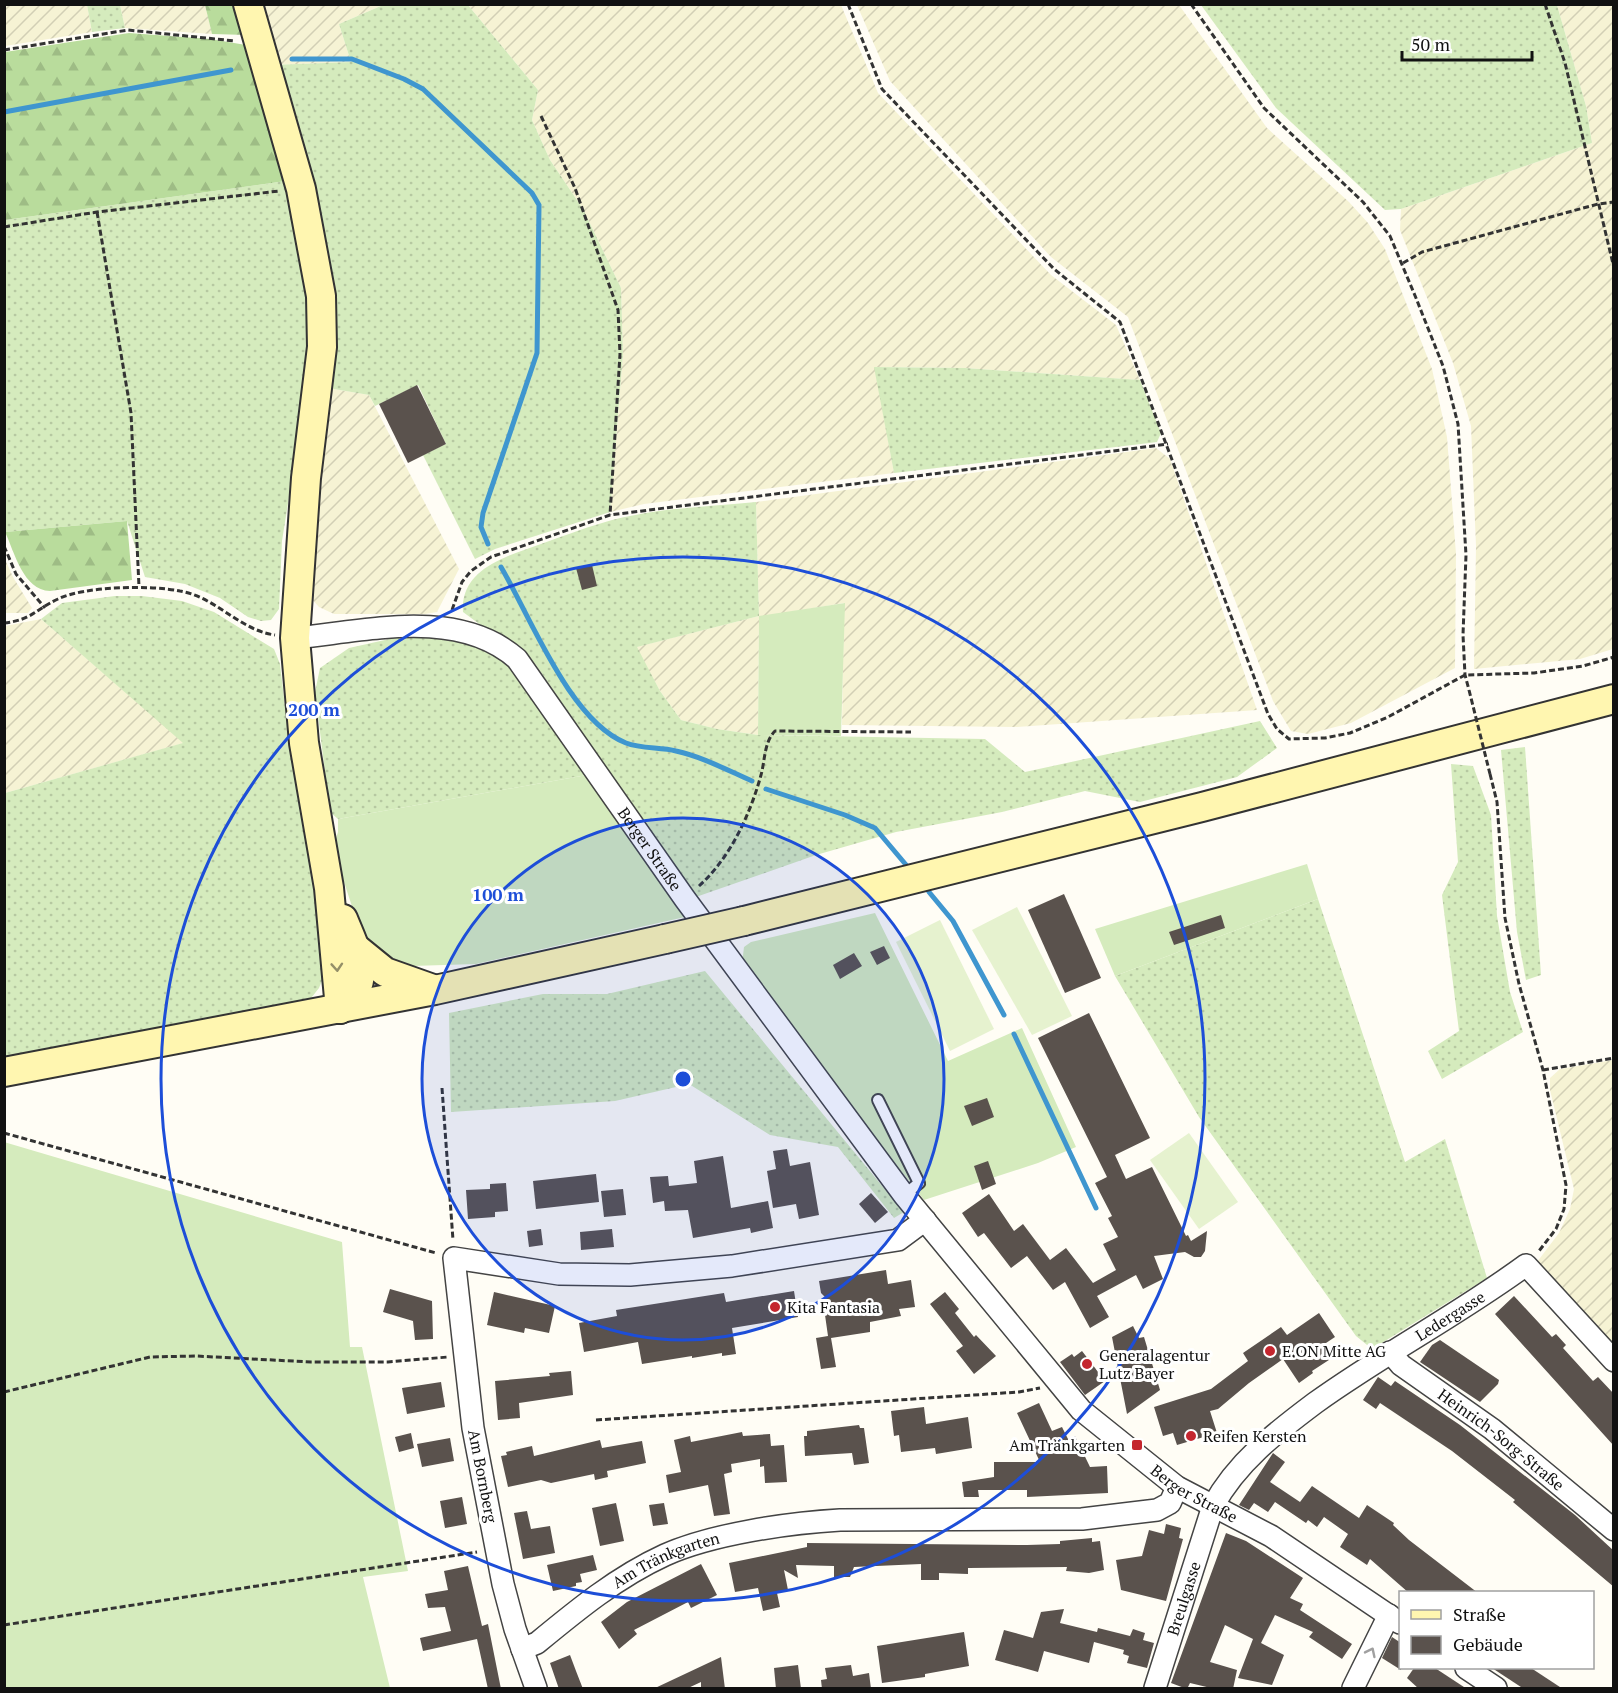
<svg xmlns="http://www.w3.org/2000/svg" width="1618" height="1693" viewBox="0 0 1618 1693" font-family="'PT Serif',serif">
<style>
.farmland{fill:url(#farmland-furrows)}
.grass{fill:url(#grass-dots)}
.forest{fill:url(#forest-firs)}
.garden{fill:#d5ebbd}
.pitch{fill:#e6f2cf}
.lines{fill:none;stroke-linecap:round;stroke-linejoin:round}
.stream{stroke:#3f96cf;stroke-width:5}
.building{fill:#5a524d}
.lane-casing{stroke:#444;stroke-width:14}
.street-casing{stroke:#444;stroke-width:24}
.secondary-casing{stroke:#333;stroke-width:32}
.path{stroke:#333;stroke-width:3;stroke-dasharray:6 3;stroke-linecap:butt}
.lane{stroke:#fff;stroke-width:10}
.street{stroke:#fff;stroke-width:21}
.secondary{stroke:#fff6b0;stroke-width:28}
.secondary-bridge-casing{stroke:#333;stroke-width:32;stroke-linecap:butt}
.path-bridge{stroke:#333;stroke-width:3;stroke-dasharray:6 3;stroke-linecap:butt}
.secondary-bridge{stroke:#fff6b0;stroke-width:28}
.oneway{stroke:#948f68}
.oneway2{stroke:#a0a0a0}
.ring{fill:none;stroke:#1d4ed8;stroke-width:3}
.poi-dot{fill:#c4262e;stroke:#fff;stroke-width:2}
.labels{text-anchor:middle;dominant-baseline:central;stroke-width:6;stroke-linejoin:round;paint-order:stroke}
.street-label{font-size:16px;fill:#111;stroke:#fff}
.poi-label{font-size:16px;fill:#111;stroke:#fff;text-anchor:start}
.centre{fill:#1d4ed8;stroke:#fff;stroke-width:3}
.ring-label{font-size:18px;text-anchor:middle;font-weight:bold;fill:#1d4ed8;stroke:#fff;stroke-width:6;stroke-linejoin:round;paint-order:stroke}
</style>
<defs>
<pattern id="farmland-furrows" width="10" height="10" patternUnits="userSpaceOnUse" patternTransform="scale(1.5)"><rect width="10" height="10" fill="#f6f3d4"/><path d="M-1 1l2-2M0 10L10 0M9 11l2-2" fill="none" stroke="#d2cfb5"/></pattern>
<pattern id="grass-dots" width="8" height="8" patternUnits="userSpaceOnUse" patternTransform="scale(1.5)"><rect width="8" height="8" fill="#d5ebbd"/><path d="M2 2h.1M6 6h.1" fill="none" stroke="#b6c8a1" stroke-width="1.8" stroke-linecap="round"/></pattern>
<pattern id="forest-firs" width="22" height="20" patternUnits="userSpaceOnUse" patternTransform="scale(1.5)"><rect width="22" height="20" fill="#b9dc9c"/><path d="M5 1l3.5 6h-7zM16 11l3.5 6h-7z" fill="#9ebc85"/></pattern>
</defs>
<rect width="100%" height="100%" fill="#fffdf5"/>
<g class="farmland">
<polygon points="5,4 87,5 92,32 5,46"/>
<polygon points="120,5 205,5 212,34 125,28"/>
<polygon points="256,5 383,5 339,24 351,62 271,65"/>
<polygon points="468,5 841,5 878,93 1051,275 1116,325 1140,380 965,368 875,367 894,473 644,504 610,512 623,354 621,288 583,209 550,160 532,120 538,90"/>
<polygon points="857,5 1179,5 1267,128 1349,202 1368,223 1385,249 1432,369 1447,437 1456,554 1455,668 1351,723 1308,734 1291,731 1273,701 1128,317 1051,257 890,81"/>
<polygon points="1557,5 1613,5 1613,649 1580,659 1474,669 1476,546 1471,426 1453,363 1400,230 1401,209 1592,143 1586,106"/>
<polygon points="328,388 369,395 459,569 437,612 425,614 334,614 319,607 309,596"/>
<polygon points="1156,448 1170,459 1257,710 1017,727 842,725 844,603 759,617 758,735 717,729 681,720 660,691 636,647 759,616 756,502"/>
<polygon points="4,557 13,577 32,608 28,613 5,613"/>
<polygon points="41,619 184,743 5,793 5,626"/>
<polygon points="1613,1060 1613,1347 1537,1262 1559,1233 1570,1209 1574,1189 1550,1090 1550,1078 1560,1069"/>
</g>
<g class="grass">
<polygon points="87,5 120,5 125,28 92,32"/>
<polygon points="383,5 468,5 538,90 532,120 550,160 583,209 621,288 623,354 610,512 495,549 475,559 423,455 446,444 418,385 375,406 369,395 328,388 271,65 351,62 339,24"/>
<polygon points="1201,5 1557,5 1586,106 1592,143 1401,209 1385,210 1276,108"/>
<polygon points="286,181 300,231 313,346 282,541 279,609 271,620 261,621 248,617 220,598 185,584 145,577 127,521 5,532 5,220"/>
<polygon points="874,367 965,368 1140,380 1161,433 1157,442 1141,444 894,473"/>
<path d="M756,502L759,616L637,647L660,691L681,720L717,729L758,735L985,739L1025,772L1260,721L1277,748L1237,777L1140,802L1085,791L1002,812L896,832L816,855L693,898L536,665L509,639L486,629L463,612C460,568 508,556 541,544C561,537 581,529 602,523C651,508 705,507 756,502Z"/>
<polygon points="115,596 142,596 182,601 214,612 274,649 280,664 290,749 306,823 325,973 319,988 308,1002 5,1059 5,793 183,743 41,619 62,603"/>
<path d="M412,634C428,635 447,633 462,638C518,654 556,730 587,775L338,819L330,812L315,692L320,668L349,648Z"/>
<polygon points="1525,747 1541,975 1526,980 1517,932 1501,750"/>
<polygon points="1451,764 1473,766 1491,815 1497,916 1510,992 1523,1032 1442,1079 1428,1051 1459,1031 1442,895 1458,862"/>
<polygon points="1318,899 1405,1162 1445,1139 1487,1278 1372,1349 1356,1336 1199,1117 1115,976"/>
<polygon points="705,971 902,1210 904,1212 894,1218 838,1147 770,1135 689,1084 615,1101 451,1112 449,1013 543,994 607,994"/>
</g>
<g class="forest">
<polygon points="205,5 240,5 247,35 212,34"/>
<polygon points="129,33 210,39 252,46 286,181 5,220 5,52"/>
<path d="M127,521L132,580L50,591C23,590 15,553 5,532Z"/>
</g>
<g class="garden">
<polygon points="845,603 841,736 758,735 759,616"/>
<polygon points="587,775 685,917 476,964 412,966 393,960 377,951 367,941 359,928 333,848 338,832 338,819"/>
<polygon points="1307,864 1318,899 1115,976 1095,929"/>
<polygon points="875,913 948,1061 1022,1028 1076,1147 1038,1163 924,1200 745,973 742,964 744,947 751,942"/>
<polygon points="4,1142 342,1242 350,1347 362,1347 408,1571 363,1577 390,1688 5,1688"/>
</g>
<g class="pitch">
<polygon points="1017,907 1072,1016 1032,1035 972,930"/>
<polygon points="940,920 994,1029 950,1051 896,942"/>
<polygon points="1189,1133 1238,1202 1199,1229 1150,1160"/>
</g>
<g class="lines">
<g class="stream">
<polyline points="292,59 352,59 404,79 423,89 532,193 539,205 537,353 483,513 481,527 488,544"/>
<polyline points="4,112 231,70"/>
<path d="M501,567C531,618 570,721 626,743C641,749 660,747 676,751C703,757 727,770 752,781"/>
<polyline points="766,789 845,815 875,828 907,866"/>
<polyline points="929,892 953,921 1004,1015"/>
<polyline points="1014,1034 1096,1208"/>
</g>
</g>
<g class="building">
<polygon points="417,385 446,444 408,463 379,404"/>
<polygon points="592,565 597,586 582,590 576,568"/>
<polygon points="1064,894 1101,978 1065,993 1028,910"/>
<polygon points="1221,915 1225,928 1174,945 1169,932"/>
<polygon points="884,946 890,958 877,965 870,952"/>
<polygon points="854,953 862,966 840,979 833,965"/>
<polygon points="1089,1013 1150,1138 1115,1155 1126,1179 1152,1167 1186,1236 1188,1235 1191,1241 1207,1231 1205,1251 1201,1257 1194,1257 1185,1252 1154,1256 1163,1279 1143,1289 1136,1275 1097,1296 1109,1317 1090,1328 1065,1282 1053,1290 1027,1256 1011,1268 984,1233 978,1237 962,1213 989,1194 1014,1231 1023,1224 1050,1260 1066,1248 1093,1283 1116,1270 1103,1244 1118,1237 1108,1218 1112,1216 1095,1183 1107,1177 1038,1038"/>
<polygon points="987,1098 994,1117 972,1126 964,1106"/>
<polygon points="787,1149 790,1166 810,1162 819,1215 799,1219 796,1204 773,1208 767,1171 776,1169 773,1151"/>
<polygon points="723,1156 731,1208 768,1201 773,1228 751,1233 750,1228 693,1238 688,1210 665,1211 664,1201 653,1203 650,1177 668,1176 669,1186 697,1183 694,1161"/>
<polygon points="988,1161 996,1184 982,1190 974,1166"/>
<polygon points="596,1174 599,1202 536,1209 533,1181"/>
<polygon points="506,1183 508,1211 495,1212 495,1217 468,1219 466,1190 490,1189 490,1184"/>
<polygon points="623,1189 626,1215 604,1217 601,1191"/>
<polygon points="871,1193 888,1212 875,1223 859,1204"/>
<polygon points="541,1229 543,1245 529,1247 527,1231"/>
<polygon points="612,1229 614,1247 581,1250 580,1232"/>
<polygon points="886,1270 888,1284 911,1280 915,1307 899,1309 901,1316 870,1322 870,1332 831,1338 836,1367 821,1369 816,1338 828,1336 825,1315 819,1310 826,1298 821,1293 819,1281"/>
<polygon points="390,1289 432,1301 433,1339 415,1340 413,1321 383,1312"/>
<polygon points="794,1291 798,1317 732,1328 736,1354 722,1356 722,1353 692,1358 692,1356 642,1364 638,1342 584,1352 579,1323 617,1316 616,1310 724,1293 726,1302"/>
<polygon points="494,1292 555,1306 549,1333 525,1328 524,1333 487,1325"/>
<polygon points="945,1292 959,1309 955,1313 974,1337 976,1335 996,1356 974,1374 956,1351 963,1346 930,1304"/>
<polygon points="1514,1296 1552,1337 1556,1334 1566,1345 1563,1348 1593,1381 1598,1377 1614,1394 1614,1446 1495,1314"/>
<polygon points="1319,1313 1335,1337 1323,1345 1332,1358 1312,1371 1313,1373 1299,1383 1283,1359 1249,1383 1218,1409 1210,1411 1217,1433 1177,1445 1173,1433 1163,1436 1154,1407 1211,1389 1248,1361 1243,1353 1281,1327 1287,1335"/>
<polygon points="1133,1326 1139,1338 1144,1337 1160,1390 1127,1414 1112,1337"/>
<polygon points="1440,1340 1499,1380 1498,1384 1480,1402 1420,1362 1432,1345"/>
<polygon points="1082,1351 1105,1381 1085,1395 1060,1362 1072,1354 1074,1357"/>
<polygon points="571,1371 573,1395 519,1403 520,1418 498,1420 495,1381 550,1376 549,1373"/>
<polygon points="1378,1377 1391,1386 1395,1381 1460,1425 1575,1515 1614,1551 1614,1587 1513,1502 1515,1500 1452,1451 1380,1403 1376,1409 1363,1400"/>
<polygon points="441,1382 445,1407 407,1414 402,1388"/>
<polygon points="1039,1403 1052,1431 1062,1427 1068,1439 1075,1436 1090,1467 1107,1466 1108,1493 1027,1497 1027,1490 978,1490 979,1497 964,1497 962,1482 994,1477 994,1462 1040,1462 1017,1413"/>
<polygon points="924,1407 926,1424 968,1417 972,1448 936,1454 935,1448 901,1452 899,1435 894,1436 891,1411"/>
<polygon points="859,1425 860,1428 864,1428 869,1463 854,1465 852,1453 805,1456 804,1436 807,1436 807,1431"/>
<polygon points="742,1432 743,1436 770,1434 771,1446 784,1445 787,1482 765,1483 764,1466 760,1467 760,1459 731,1464 732,1472 724,1474 730,1514 714,1516 708,1485 669,1493 666,1475 681,1472 674,1440 690,1436 691,1442"/>
<polygon points="411,1433 414,1448 399,1452 395,1437"/>
<polygon points="450,1438 454,1461 422,1467 417,1444"/>
<polygon points="600,1440 602,1448 642,1441 646,1463 607,1471 608,1477 595,1480 594,1474 551,1483 541,1480 508,1487 501,1456 507,1455 506,1452 532,1446 534,1456"/>
<polygon points="1273,1453 1285,1462 1270,1482 1300,1502 1312,1486 1359,1518 1367,1505 1394,1523 1393,1525 1409,1540 1478,1593 1409,1593 1370,1559 1367,1565 1340,1547 1348,1534 1324,1517 1317,1527 1308,1520 1306,1523 1275,1502 1268,1512 1254,1503 1249,1510 1239,1505"/>
<polygon points="462,1497 467,1524 445,1528 440,1501"/>
<polygon points="616,1503 624,1541 600,1546 592,1508"/>
<polygon points="664,1503 668,1524 653,1526 649,1505"/>
<polygon points="527,1511 531,1529 550,1526 555,1553 523,1559 514,1513"/>
<polygon points="1166,1524 1181,1528 1179,1538 1183,1539 1166,1601 1121,1590 1116,1560 1142,1556 1149,1530 1164,1534"/>
<polygon points="1226,1533 1246,1541 1303,1578 1290,1598 1303,1604 1300,1610 1352,1644 1342,1659 1309,1637 1313,1632 1275,1615 1261,1643 1284,1655 1272,1685 1238,1678 1253,1639 1225,1625 1210,1662 1237,1670 1233,1689 1215,1689 1190,1683 1187,1689 1171,1683"/>
<polygon points="1092,1538 1092,1542 1100,1541 1104,1570 1089,1573 1066,1571 1067,1567 968,1568 968,1574 939,1573 939,1580 921,1580 921,1564 854,1567 850,1577 834,1577 834,1566 796,1565 798,1578 784,1570 788,1590 777,1593 780,1607 763,1611 758,1588 735,1592 729,1563 807,1547 807,1543 1027,1545 1060,1544 1060,1541"/>
<polygon points="593,1555 597,1570 580,1574 582,1582 576,1583 576,1586 553,1591 547,1565"/>
<polygon points="701,1564 717,1595 691,1608 688,1602 634,1630 637,1634 619,1649 601,1622 627,1602"/>
<polygon points="468,1566 482,1626 488,1624 501,1689 488,1689 477,1639 423,1651 420,1638 451,1631 445,1607 428,1608 425,1594 448,1590 444,1571"/>
<polygon points="1064,1609 1060,1623 1097,1632 1098,1628 1130,1636 1133,1629 1145,1633 1143,1640 1154,1643 1147,1668 1127,1663 1129,1656 1123,1654 1124,1650 1094,1642 1089,1663 1044,1651 1038,1672 995,1660 1004,1630 1033,1638 1041,1612"/>
<polygon points="964,1632 969,1666 925,1674 925,1677 882,1683 877,1646"/>
<polygon points="1392,1637 1401,1643 1401,1670 1382,1658"/>
<polygon points="570,1655 576,1671 583,1689 559,1689 550,1663"/>
<polygon points="721,1657 725,1689 701,1689 701,1682 686,1689 653,1689"/>
<polygon points="798,1665 801,1689 776,1689 774,1668"/>
<polygon points="851,1665 853,1676 869,1673 871,1689 822,1689 821,1680 827,1679 825,1668"/>
<polygon points="1414,1668 1435,1668 1467,1689 1419,1689 1407,1678"/>
<polygon points="1492,1668 1531,1668 1563,1689 1524,1689"/>
</g>
<g class="lines">
<defs>
<polyline id="lane" points="878,1100 919,1183 904,1195"/>
<g id="street">
<path id="s1" d="M295,638C366,631 458,607 517,659L685,899L904,1195L1081,1410L1177,1487L1271,1536L1400,1623"/>
<path id="s2" d="M1390,1352L1401,1365L1492,1429L1614,1530"/>
<path id="s3" d="M522,1649L537,1643C577,1610 617,1577 665,1555C712,1534 788,1523 840,1520L1082,1519L1157,1510L1170,1503L1177,1487"/>
<polyline points="1466,1668 1496,1688"/>
<polyline points="536,1688 515,1629 503,1584 473,1428 454,1258 559,1274 630,1275 732,1266 898,1240 925,1220"/>
<path id="s4" d="M1155,1688L1213,1506C1237,1462 1275,1433 1315,1403C1383,1354 1458,1315 1526,1265L1614,1361"/>
<polyline points="1353,1688 1389,1615"/>
</g>
<g id="secondary">
<polyline points="248,4 301,189 321,296 322,347 306,478 295,638 304,743 329,888 340,1009"/>
<polyline points="744,921 1202,807 1614,699"/>
<polyline points="353,946 385,972 433,989"/>
<path d="M340,1009C374,981 357,954 343,919"/>
<polyline points="4,1072 435,990 665,939"/>
</g>
</defs>
<use href="#lane" class="lane-casing"/>
<use href="#street" class="street-casing"/>
<use href="#secondary" class="secondary-casing"/>
<g class="path">
<polyline points="848,4 882,89 1054,269 1120,322 1268,714 1277,729 1289,739 1325,738 1350,733 1388,717 1465,675 1534,673 1583,666 1614,657"/>
<polyline points="1191,4 1264,108 1363,202 1390,236 1416,298 1443,366 1458,424 1466,555 1463,635 1465,675 1469,690"/>
<polyline points="1545,4 1565,63 1614,268"/>
<polyline points="4,50 128,30 235,41"/>
<polyline points="541,116 575,188 618,310 620,354 610,515"/>
<polyline points="97,212 131,413 139,587"/>
<polyline points="4,227 97,212 279,191"/>
<polyline points="1403,263 1422,252 1598,204 1614,202"/>
<polyline points="4,546 16,574 45,608"/>
<polyline points="452,610 462,582 471,571 491,557 610,515 1168,444"/>
<path d="M4,623C32,620 36,609 58,599C85,586 150,585 180,591C216,597 239,630 275,635"/>
<polyline points="1490,774 1497,802 1505,918 1519,984 1543,1070 1566,1185 1564,1209 1556,1229 1539,1251"/>
<path d="M699,886C730,858 750,815 761,775C765,761 764,742 775,731L911,732"/>
<polyline points="1543,1070 1614,1058"/>
<polyline points="442,1088 453,1240"/>
<polyline points="4,1133 436,1253"/>
<polyline points="4,1392 150,1357 196,1356 311,1362 388,1362 448,1357"/>
<polyline points="596,1420 1019,1392 1040,1388"/>
<polyline points="4,1625 477,1552"/>
</g>
<use href="#lane" class="lane"/>
<use href="#street" class="street"/>
<use href="#secondary" class="secondary"/>
<defs>
<polyline id="secondary-bridge" points="665,939 744,921"/>
</defs>
<use href="#secondary-bridge" class="secondary-bridge-casing"/>
<polyline class="path-bridge" points="1469,690 1490,774"/>
<use href="#secondary-bridge" class="secondary-bridge"/>
</g>
<defs><path id="oneway-chevron" d="M-2-3.5L2.5 0L-2 3.5" fill="none" stroke-width="1.6" stroke-linecap="round" stroke-linejoin="round" transform="scale(1.5)"/></defs>
<use class="oneway" href="#oneway-chevron" transform="translate(337 967) rotate(86)"/>
<use class="oneway2" href="#oneway-chevron" transform="translate(1371 1652) rotate(-64)"/>
<circle cx="683" cy="1079" r="261" fill="#1d4ed8" fill-opacity=".12"/>
<g class="ring">
<circle cx="683" cy="1079" r="261"/>
<circle cx="683" cy="1079" r="522"/>
</g>
<g class="poi-dot">
<circle cx="775" cy="1307" r="6"/>
<circle cx="1270" cy="1351" r="6"/>
<circle cx="1087" cy="1364" r="6"/>
<circle cx="1191" cy="1436" r="6"/>
<rect x="1131" y="1439" width="12" height="12" rx="3"/>
</g>
<g class="labels">
<g class="street-label">
<text stroke="none"><textPath href="#s1" startOffset="462">Berger Straße</textPath></text>
<text stroke="none"><textPath href="#s4" startOffset="498">Ledergasse</textPath></text>
<text stroke="none"><textPath href="#s2" startOffset="142">Heinrich-Sorg-Straße</textPath></text>
<text transform="translate(483 1476) rotate(79)">Am Bornberg</text>
<text stroke="none"><textPath href="#s1" startOffset="1311">Berger Straße</textPath></text>
<text stroke="none"><textPath href="#s3" startOffset="171">Am Tränkgarten</textPath></text>
<text stroke="none"><textPath href="#s4" startOffset="94">Breulgasse</textPath></text>
</g>
<g class="poi-label">
<text x="787" y="1307">Kita Fantasia</text>
<text x="1282" y="1351">E.ON Mitte AG</text>
<text x="1099" y="1355">Generalagentur<tspan x="1099" dy="18">Lutz Bayer</tspan></text>
<text x="1203" y="1436">Reifen Kersten</text>
<text x="1125" y="1445" text-anchor="end">Am Tränkgarten</text>
</g>
</g>
<circle cx="683" cy="1079" r="9" class="centre"/>
<g class="ring-label">
<text x="314" y="716">200 m</text>
<text x="498" y="901">100 m</text>
</g>
<rect width="1618" height="1693" fill="none" stroke="#111111" stroke-width="12"/>
<rect x="1399" y="1591" width="195" height="78" fill="#ffffff" stroke="#a0a0a0" stroke-width="1.5"/>
<rect x="1411" y="1610" width="30" height="9" fill="#fff6b0" stroke="#a0a0a0" stroke-width="1.5"/>
<text x="1453" y="1621" font-size="18" fill="#111111">Straße</text>
<rect x="1411" y="1636" width="30" height="18" fill="#5a524d" stroke="#a0a0a0" stroke-width="1.5"/>
<text x="1453" y="1651" font-size="18" fill="#111111">Gebäude</text>
<path d="M1402 51v9h130v-9" fill="none" stroke="#111111" stroke-width="3"/>
<text x="1411" y="51" font-size="18" fill="#111111" stroke="#ffffff" stroke-width="4.5" paint-order="stroke">50 m</text>
</svg>
